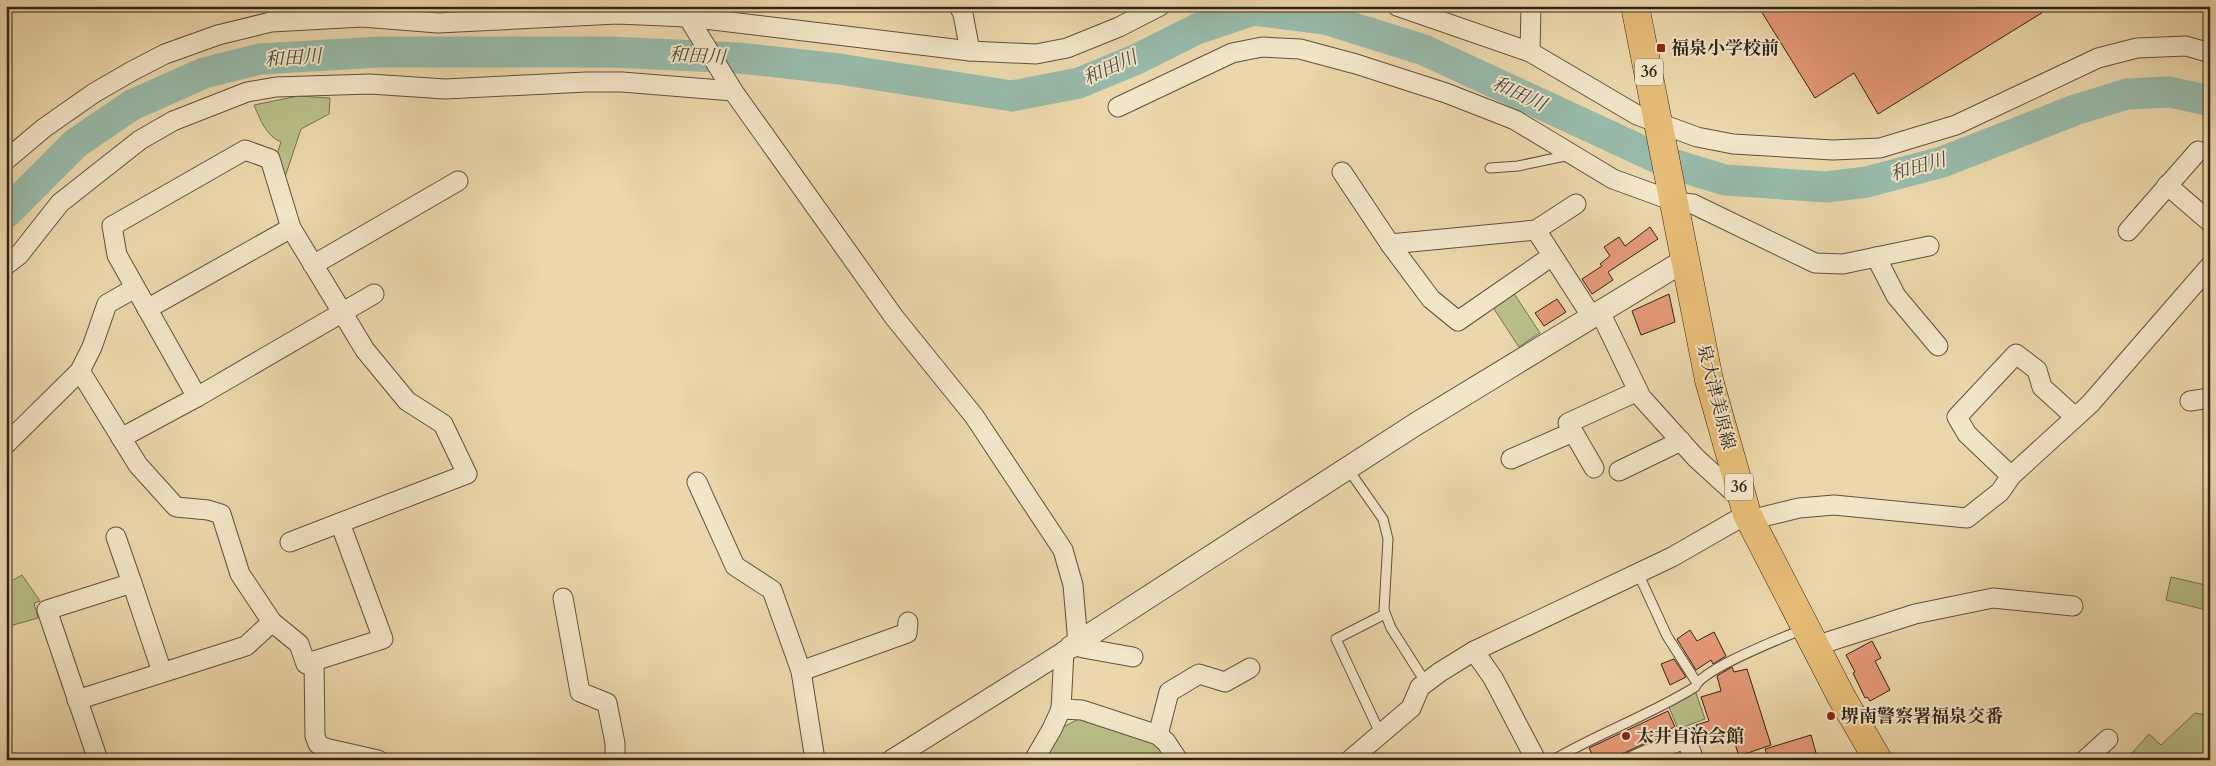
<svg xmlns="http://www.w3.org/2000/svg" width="2216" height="766" viewBox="0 0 2216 766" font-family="Cardo,'Noto Serif JP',serif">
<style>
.green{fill:#b9be88;stroke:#767150}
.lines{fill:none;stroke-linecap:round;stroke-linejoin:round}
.river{stroke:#98baa9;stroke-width:31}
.building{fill:#e59978;stroke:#322418}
.service-casing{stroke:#60513d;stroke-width:11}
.minor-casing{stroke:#60513d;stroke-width:21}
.tertiary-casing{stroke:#60513d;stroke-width:24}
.primary-casing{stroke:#322418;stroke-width:29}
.service{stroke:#f2e5c8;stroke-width:9}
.minor{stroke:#f2e5c8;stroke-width:19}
.tertiary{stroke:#f2e5c8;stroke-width:22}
.primary{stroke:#e6bc76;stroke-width:28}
.poi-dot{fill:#8f2418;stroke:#f2e5c8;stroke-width:2}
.labels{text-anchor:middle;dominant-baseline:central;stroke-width:4;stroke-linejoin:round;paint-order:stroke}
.shield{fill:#f2e5c8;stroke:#6c5e4d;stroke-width:1}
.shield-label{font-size:16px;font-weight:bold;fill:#322418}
.poi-label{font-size:18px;font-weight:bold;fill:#322418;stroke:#f2e5c8;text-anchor:start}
.street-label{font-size:18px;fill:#322418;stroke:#f2e5c8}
.water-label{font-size:19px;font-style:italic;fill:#4c4a3c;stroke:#f2e5c8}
</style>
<rect width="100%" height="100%" fill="#ebd7ab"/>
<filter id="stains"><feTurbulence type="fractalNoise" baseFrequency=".004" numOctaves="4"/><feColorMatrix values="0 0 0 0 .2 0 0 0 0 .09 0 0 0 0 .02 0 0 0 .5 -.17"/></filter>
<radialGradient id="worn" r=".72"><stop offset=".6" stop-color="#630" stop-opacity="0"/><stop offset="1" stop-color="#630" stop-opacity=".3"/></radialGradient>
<g class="green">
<path d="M298,96L330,98L329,114L301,129L284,180L276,157L281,142C266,136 260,119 254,105Z"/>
<polygon points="1513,292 1540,333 1519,347 1492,306"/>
<polygon points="22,575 40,601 34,603 38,618 6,627 6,584"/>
<polygon points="2171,577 2210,586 2210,611 2166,600"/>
<polygon points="1695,690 1705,719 1678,729 1669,707"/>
<polygon points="2195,713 2210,716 2210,760 2126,760 2149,734 2161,745"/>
<polygon points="1083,717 1153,740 1167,760 1043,760 1061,728"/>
</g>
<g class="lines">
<polyline class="river" points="6,213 76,143 132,105 204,73 260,59 379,52 612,52 739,58 839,69 1012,96 1079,83 1137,59 1197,29 1253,10 1325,19 1424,50 1666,162 1725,180 1826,187 1867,182 1942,162 2075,110 2127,94 2170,92 2210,101"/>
</g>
<g class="building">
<polygon points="1758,6 2053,6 1878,114 1854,73 1815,98"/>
<polygon points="1650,227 1658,239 1608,272 1613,280 1592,294 1582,279 1602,266 1600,264 1610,256 1604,247 1619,237 1625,246"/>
<polygon points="1669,294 1675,322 1641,335 1632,311"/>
<polygon points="1557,299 1566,312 1544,326 1535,313"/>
<polygon points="1690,630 1697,641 1714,632 1726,656 1713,664 1711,660 1696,670 1677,639"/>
<polygon points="1872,641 1881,658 1875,661 1890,690 1870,701 1867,697 1865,698 1853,673 1855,672 1846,655"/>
<polygon points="1674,659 1686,677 1670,685 1661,664"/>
<polygon points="1732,667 1734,672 1747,669 1771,745 1739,756 1730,729 1700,738 1696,725 1709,721 1701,697 1721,691 1717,676"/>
<polygon points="1668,711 1675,727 1648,737 1650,741 1609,760 1595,760 1589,748"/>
<polygon points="1811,735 1818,760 1769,760 1765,749"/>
</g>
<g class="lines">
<defs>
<g id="service">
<polyline points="1490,168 1518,166 1570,155"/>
<polyline points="1348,469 1383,519 1388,539 1384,610 1391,628 1426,683"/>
<polyline points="1638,573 1667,636 1697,683"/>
<polyline points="1380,733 1336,639 1385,614"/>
<path d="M1553,760C1599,733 1650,715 1695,687C1703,668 1783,638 1803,629"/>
</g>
<g id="minor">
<polyline points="959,6 963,14 970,51"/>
<polyline points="1397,6 1530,52 1637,115 1697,137 1733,144 1833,150 1880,148 1956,125 2098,58 2137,48 2186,46 2210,53"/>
<polyline points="683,9 733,91 894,317 974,416 1063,550 1073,585 1078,643 1083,648 1133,657"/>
<polyline points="1530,52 1531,6"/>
<polyline points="1118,107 1232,53 1262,47 1300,49 1356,64 1446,93 1515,120 1613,179 1676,202 1693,204 1815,263 1843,264 1929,246"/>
<polyline points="6,160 44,128 94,93 132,71 165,54 218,35 271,22 362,17 438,23 617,14 688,17 970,51 1036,54 1067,48 1119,27 1160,6"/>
<polyline points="1342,172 1390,244 1536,230 1576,204"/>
<polyline points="2167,185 2210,222"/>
<polyline points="1536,230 1592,317"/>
<polyline points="2128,231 2198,151"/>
<polyline points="1390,244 1431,299 1458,321 1552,256"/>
<polyline points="1876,257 1896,296 1938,346"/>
<polyline points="6,265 19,255 60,203 140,140 173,121 247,92 276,87 370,84 445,89 586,82 622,82 733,91"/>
<polyline points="313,265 458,181"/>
<polyline points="147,309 291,228"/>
<polyline points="1600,312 1641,397 1696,458 1742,500"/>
<polyline points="80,371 138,465 176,507 208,510 221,514 240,574 272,622 299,644 306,664 314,661 315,736 318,744 325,748 378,760"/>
<polyline points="197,397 117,255 112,226 245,150 270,159 291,228 365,350 407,401 443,424 467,474 290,542"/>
<polyline points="2190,401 2210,398"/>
<polyline points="121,438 197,397 374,294"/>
<polyline points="6,444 80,371 92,347 107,304 135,288"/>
<polyline points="1511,459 1573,432"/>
<polyline points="1594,468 1568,423 1638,391"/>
<polyline points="1619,471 1681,441"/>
<polyline points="2011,476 1967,434 1957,417 2016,354 2037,370 2042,387 2075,417"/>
<polyline points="697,482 735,566 772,590 801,671 815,760"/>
<polyline points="1750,520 1799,508 1834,505 1967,518 2000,492 2011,476 2090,404 2210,266"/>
<polyline points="132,583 162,672"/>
<polyline points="563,598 580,692 607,703 615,743 615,760"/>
<polyline points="1815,646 1915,614 1993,598 2073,606"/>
<polyline points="1064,651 1061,709 1082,710 1158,735 1166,742 1178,760"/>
<polyline points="1474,651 1493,678 1536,760"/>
<polyline points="314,661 383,639 340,523"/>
<polyline points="801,671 907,633 908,622"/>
<polyline points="77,700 246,646 272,622"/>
<polyline points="1158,735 1169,692 1199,674 1225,682 1250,668"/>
<polyline points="98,760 47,610 132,583 116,537"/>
<polyline points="891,760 1071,647"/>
<polyline points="1034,760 1052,729 1061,709"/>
<polyline points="1350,760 1411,708 1420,687 1440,672 1474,651 1672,557 1747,514"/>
<polyline points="1635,760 1686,738 1694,760"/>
<polyline points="2085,760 2108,739"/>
</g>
<polyline id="tertiary" points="1071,647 1416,424 1687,259"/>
<polyline id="primary" points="1635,6 1709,380 1747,514 1842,698 1878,760"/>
</defs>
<use href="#service" class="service-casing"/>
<use href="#minor" class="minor-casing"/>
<use href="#tertiary" class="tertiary-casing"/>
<use href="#primary" class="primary-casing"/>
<use href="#service" class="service"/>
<use href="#minor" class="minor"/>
<use href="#tertiary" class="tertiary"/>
<use href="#primary" class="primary"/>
</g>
<g class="poi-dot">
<rect x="1656" y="43" width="10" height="10" rx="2.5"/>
<circle cx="1831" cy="716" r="5"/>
<circle cx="1626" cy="736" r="5"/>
</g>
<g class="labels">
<g class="shield">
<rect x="1635" y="58.5" width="28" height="27" rx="4"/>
<rect x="1725" y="473.5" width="28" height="27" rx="4"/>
</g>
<g class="shield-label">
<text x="1649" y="72">36</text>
<text x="1739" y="487">36</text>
</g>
<g class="poi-label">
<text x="1671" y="48">福泉小学校前</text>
<text x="1841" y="716">堺南警察署福泉交番</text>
<text x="1636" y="736">太井自治会館</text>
</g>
<g class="street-label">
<text transform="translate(1716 397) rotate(76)">泉大津美原線</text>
</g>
<g class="water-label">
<text transform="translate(697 56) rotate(3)">和田川</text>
<text transform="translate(293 58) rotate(-4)">和田川</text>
<text transform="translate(1110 68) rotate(-24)">和田川</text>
<text transform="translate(1519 94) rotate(25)">和田川</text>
<text transform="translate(1918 167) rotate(-16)">和田川</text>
</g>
</g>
<rect width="2216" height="766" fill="none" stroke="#ebd7ab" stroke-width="25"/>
<rect x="8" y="8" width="2201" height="751" fill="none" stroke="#322418" stroke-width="2.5"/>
<rect x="12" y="12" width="2191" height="741" fill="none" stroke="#322418"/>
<rect width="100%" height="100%" filter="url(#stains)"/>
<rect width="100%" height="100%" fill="url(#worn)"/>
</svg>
